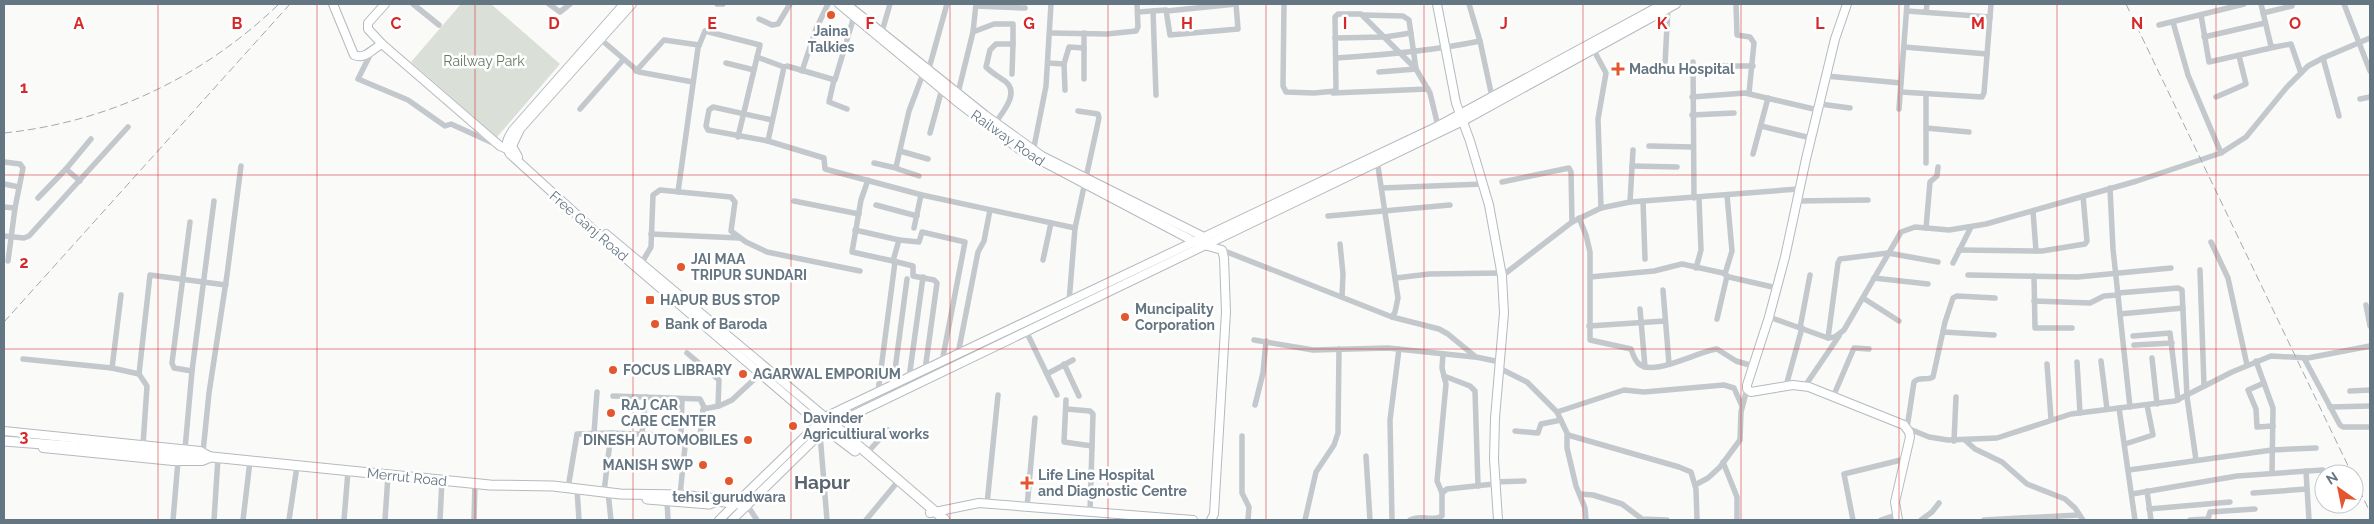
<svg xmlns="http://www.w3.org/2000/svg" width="2374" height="524" viewBox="0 0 2374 524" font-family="Raleway,sans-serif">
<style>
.green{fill:#dadfd7}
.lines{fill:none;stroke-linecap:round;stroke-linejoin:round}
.secondary-casing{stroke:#b3babf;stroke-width:10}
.primary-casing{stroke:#b5babe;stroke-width:11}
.street{stroke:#c3c8cc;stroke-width:5.5}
.secondary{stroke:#fff;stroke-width:8}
.primary{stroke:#fff;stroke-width:9}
.rail{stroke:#a2aab0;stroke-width:1;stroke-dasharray:8 4;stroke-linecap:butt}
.grid{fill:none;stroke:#d62828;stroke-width:1;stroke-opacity:0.55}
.poi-dot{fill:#e4572e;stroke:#fff;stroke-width:2}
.labels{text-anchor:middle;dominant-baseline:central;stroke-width:5;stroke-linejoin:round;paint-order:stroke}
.poi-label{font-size:14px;font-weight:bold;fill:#657683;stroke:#fff;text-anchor:start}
.park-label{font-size:14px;fill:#687a64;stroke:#fff}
.street-label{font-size:14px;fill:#657683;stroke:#fff}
.district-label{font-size:19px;font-weight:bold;fill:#57646e;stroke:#fff}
.grid-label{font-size:16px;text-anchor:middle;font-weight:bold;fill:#d62828;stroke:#fff;stroke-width:5;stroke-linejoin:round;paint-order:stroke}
</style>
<rect width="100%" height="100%" fill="#fafaf8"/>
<polygon class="green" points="461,4 491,4 560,64 497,137 411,62"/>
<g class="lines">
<defs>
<g id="secondary">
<path d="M333,4L354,55C365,60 372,49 382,44"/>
<polyline points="385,4 368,23 368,29 382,44 500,146 507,149"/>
<path d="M624,4L513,130C507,139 504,145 510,154L610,245L818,423"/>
<polyline points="839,4 956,101 1019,149 1197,243 1222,250 1224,258 1226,312 1214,514 1211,520"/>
<polyline points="1437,4 1456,103 1470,141 1489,205 1502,276 1504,313 1495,418 1494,459 1498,520"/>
<polyline points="1847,4 1835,39 1806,159 1785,257 1769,317 1747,385 1747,389 1751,392 1793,385 1809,387 1904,425 1909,432 1910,437 1895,502 1898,520"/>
<polyline points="850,7 985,115 1042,156 1206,238"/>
<polyline points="518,157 512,146 520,129 632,4"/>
<polyline points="606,234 825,417"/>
<polyline points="4,431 200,451 211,457"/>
<polyline points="43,448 173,461 202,461 212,457"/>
<polyline points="930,513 979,503 1193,520"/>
<polyline points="719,520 825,417 1438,126 1663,4"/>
<polyline points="732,520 826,428 1463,121 1676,4"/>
</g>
<g id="primary">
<polyline points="825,417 945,520"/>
<polyline points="818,423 855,451"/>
<polyline points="4,441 212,457 490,485 553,486 620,494 680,495 710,498 717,501 747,505"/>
<polyline points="647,499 709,504 717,501"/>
</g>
</defs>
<use href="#secondary" class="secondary-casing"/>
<use href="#primary" class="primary-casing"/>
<g class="street">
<polyline points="413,4 439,25"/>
<polyline points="549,4 560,12 570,4"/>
<polyline points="717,4 723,4"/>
<polyline points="1284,4 1283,86 1286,92 1314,93 1336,91 1335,17 1338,14 1361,14 1416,69 1430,93 1438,126"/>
<polyline points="1469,4 1480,41 1492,97"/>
<polyline points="2261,4 2271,46 2275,47 2291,44 2301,73"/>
<polyline points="2344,4 2370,71"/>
<polyline points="1736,5 1737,35 1750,37 1754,43 1749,93"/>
<polyline points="976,6 1025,8"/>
<polyline points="1153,11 1156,95"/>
<polyline points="1167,11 1236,4"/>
<polyline points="1907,11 1990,17"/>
<polyline points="1138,12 1166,10 1170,35 1238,29 1236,4"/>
<polyline points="1926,12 1927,4"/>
<polyline points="855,13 835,80 787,66 784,67 768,141 824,158 825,169 922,195 1075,228"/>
<polyline points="2263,13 2292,6"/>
<polyline points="1363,15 1403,16 1409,20 1416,69 1379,72"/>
<polyline points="2201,15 2209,62 2275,47"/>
<polyline points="759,19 772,25 778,24 790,4"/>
<polyline points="2173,22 2188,75 2221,153"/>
<polyline points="2159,25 2244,4"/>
<polyline points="973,32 994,24 1013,24 1013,44"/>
<polyline points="1050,33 1107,34 1136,31 1138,27 1137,4"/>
<polyline points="1084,33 1084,79"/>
<polyline points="881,35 890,4"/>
<polyline points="598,37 639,72 693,82"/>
<polyline points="2204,37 2265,23"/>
<polyline points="1335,38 1385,37 1411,33"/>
<polyline points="1592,47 1606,73 1598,119 1601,208"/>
<polyline points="1904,47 1987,54"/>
<polyline points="372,51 358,79 408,100 445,126 451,124 495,144"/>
<polyline points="757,57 784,67"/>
<path d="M1336,58C1385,55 1432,51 1480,41"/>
<polyline points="2323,58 2339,116"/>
<polyline points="1693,62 1694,198"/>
<polyline points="726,63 754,70"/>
<polyline points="1048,63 1064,64 1069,47 1084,48"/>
<polyline points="1064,64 1065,90"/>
<polyline points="1665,64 1668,7"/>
<polyline points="1721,66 1753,66"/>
<polyline points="636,71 664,40 699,45"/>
<polyline points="802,71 816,29 828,4"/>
<polyline points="928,72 947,4"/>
<polyline points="1826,76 1901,83"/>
<polyline points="834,80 829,102 847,109"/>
<polyline points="1901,92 1982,97 1984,93 1991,4"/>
<polyline points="1333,93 1428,89"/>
<polyline points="1926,94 1926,163"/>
<polyline points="957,97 973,32 976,4"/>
<polyline points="1692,97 1745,93 1818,110"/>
<polyline points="2216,97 2246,84 2239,56"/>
<polyline points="2360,99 2370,97"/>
<polyline points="1820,104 1850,108"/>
<polyline points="580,109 623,60"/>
<polyline points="1899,109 1907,4"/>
<polyline points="1692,115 1734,113"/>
<path d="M994,125C1001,114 1020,94 1006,82C999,77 992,73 986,67L990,50L996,44H1013L1012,74"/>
<polyline points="1761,126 1811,138"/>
<polyline points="1926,128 1969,132"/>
<polyline points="930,133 942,89"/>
<polyline points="768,141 708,130 706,126 709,110 713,107 772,120"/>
<polyline points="1649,146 1693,147"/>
<polyline points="900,151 928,159"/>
<polyline points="1033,152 1046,86 1051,4"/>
<polyline points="1753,154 1768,98"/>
<polyline points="1377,160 1398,298 1395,312 1392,317"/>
<polyline points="4,162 20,164 23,168 15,208"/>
<polyline points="874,163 896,168"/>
<polyline points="1632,166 1677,167"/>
<polyline points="919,176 898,169 896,167 909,111 923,74"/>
<polyline points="868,180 861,200 852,252 893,261 899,240 919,242 922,232 965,242 942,362"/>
<polyline points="80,181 66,169 91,139"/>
<polyline points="1502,182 1569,168 1571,172 1572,222"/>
<polyline points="4,184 19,187"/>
<polyline points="1382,188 1483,184"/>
<polyline points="2110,188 2113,249 2130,407"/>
<polyline points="678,192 698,48 705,31 760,45 738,137"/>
<polyline points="38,198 66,169"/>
<polyline points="794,201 859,214"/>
<polyline points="1643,201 1645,259"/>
<polyline points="1796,201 1868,200"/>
<polyline points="1630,202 1633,150"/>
<polyline points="876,205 917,216"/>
<polyline points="4,207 15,208 8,261"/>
<polyline points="2033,211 2036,251"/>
<polyline points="1328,216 1450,205"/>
<path d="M1579,218L1586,235L1590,252V340L1631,349C1633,354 1634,359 1638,363C1652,378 1698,351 1717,349L1736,361L1753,366"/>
<polyline points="190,222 172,363 174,368 192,371 214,201"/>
<polyline points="914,228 921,195"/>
<polyline points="1926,228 1930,182 1937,176 1938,167"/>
<polyline points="855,230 899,240"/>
<polyline points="651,234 739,238"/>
<polyline points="4,236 24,238 29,236 128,127"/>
<polyline points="2211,242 2228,278 2247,365"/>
<polyline points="1340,244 1343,274 1342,297"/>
<polyline points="1222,250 1392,317 1439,329 1448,334 1476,357 1500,362"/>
<polyline points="1959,250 2042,251 2085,244 2087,241 2083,196"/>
<polyline points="1043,260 1051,223"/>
<polyline points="893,261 913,266 913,276 934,280 937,283 925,370"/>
<polyline points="1953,263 1971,227"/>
<polyline points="641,264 651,247 653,195 660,190 731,197 735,202 731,231 746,242 767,252 860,271"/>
<polyline points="1696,268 1701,250 1699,198"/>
<polyline points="2200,270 2204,386"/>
<polyline points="1725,274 1732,251 1727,195"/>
<polyline points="1968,275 2078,277 2171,268"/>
<polyline points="1502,276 1572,222 1601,208 1630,202 1798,189"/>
<polyline points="2034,276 2035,328 2072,328"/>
<polyline points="1590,277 1654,271 1682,264 1723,273 1729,277 1777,288"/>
<polyline points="1396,278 1429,274 1501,273"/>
<polyline points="1874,278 1928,284"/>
<polyline points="1663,290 1669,364"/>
<polyline points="2118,293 2178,288 2182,290 2187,397 2196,460"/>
<polyline points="1863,298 1899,321"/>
<path d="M1995,298L1957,296L1953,298L1945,322L1933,377C1927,381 1919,376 1914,382L1907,428L1929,437L1948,440L1997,438L2071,414L2175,401L2232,372L2271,356L2308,358L2370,346"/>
<polyline points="2034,301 2090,303 2104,296 2118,295"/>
<polyline points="1069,302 1075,228 1099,118 1098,114 1078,111"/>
<polyline points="2366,305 2370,326"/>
<polyline points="1640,309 1645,367"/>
<polyline points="2120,314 2183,308"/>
<polyline points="1769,317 1828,338 1835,337 1844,330 1901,232 1915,227 1949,230 1986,224 2137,181 2221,153 2246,137 2287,87 2308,66 2323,58 2370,38"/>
<polyline points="1717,319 1727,276"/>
<polyline points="1589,326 1665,321"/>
<polyline points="1800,328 1810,275"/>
<polyline points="1026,331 1057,395"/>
<polyline points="1943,332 1994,335"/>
<polyline points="2133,336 2170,333 2178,400"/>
<polyline points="1828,338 1838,263 1840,259 1888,253 1938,262"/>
<polyline points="1254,340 1313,350 1388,348 1474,357"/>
<polyline points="2134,345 2172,343"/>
<polyline points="687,353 719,380 718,406"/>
<polyline points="958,354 978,252 984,241 990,210"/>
<polyline points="2152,358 2157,404"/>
<polyline points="2304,358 2340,425 2343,427 2370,427"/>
<polyline points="23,359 112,368 139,374 147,386 143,445"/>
<polyline points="2101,361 2107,409"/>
<polyline points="2256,361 2273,408 2272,473"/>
<polyline points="2077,362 2080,413"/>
<polyline points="1064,364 1079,396"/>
<polyline points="2047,364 2051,419"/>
<polyline points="112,368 121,295"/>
<polyline points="1499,368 1527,382 1557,412 1567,433 1567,448 1576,486 1585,508 1586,520"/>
<polyline points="139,374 150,275 226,285"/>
<polyline points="1047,374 1073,360"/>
<polyline points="1444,376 1470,386 1475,391 1478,486"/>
<polyline points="909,378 923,277"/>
<polyline points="2264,383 2248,390 2256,409 2257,427 2273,426"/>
<polyline points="893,385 907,279"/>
<polyline points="1786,386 1802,328"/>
<polyline points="1805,386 1839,336"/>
<polyline points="2350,391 2370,390"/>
<polyline points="878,392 895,262"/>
<polyline points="613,396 700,399 704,407"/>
<polyline points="1833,397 1854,348 1869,349"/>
<polyline points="1066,400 1064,442 1092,446"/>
<polyline points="1255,405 1263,373 1266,341"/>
<polyline points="2330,407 2370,406"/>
<polyline points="2119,408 2135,520"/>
<polyline points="1066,409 1090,411 1093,414 1090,512"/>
<polyline points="1557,412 1624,390 1644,392 1724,385 1734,388 1742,406"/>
<polyline points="1515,431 1538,433 1541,424 1561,420"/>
<polyline points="594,433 597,392"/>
<polyline points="642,433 646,397"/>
<polyline points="820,434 827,520"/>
<polyline points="1568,435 1679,467 1691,472 1696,489 1697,520"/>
<polyline points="681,436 682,399"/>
<polyline points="1242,436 1242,493 1249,507 1248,520"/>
<polyline points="1954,441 1956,397"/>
<polyline points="1966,441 1975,449 2002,462 2027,484 2065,499 2075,508 2083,520"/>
<polyline points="2125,444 2153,435 2147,405"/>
<polyline points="185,449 192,371"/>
<polyline points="203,452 209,393 227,275 241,166"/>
<polyline points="866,454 888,430"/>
<polyline points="1366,456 1370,520"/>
<polyline points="1723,462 1737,497 1737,520"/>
<polyline points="2129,470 2272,450 2316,448"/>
<polyline points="2306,471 2309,520"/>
<polyline points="1494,482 1524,481"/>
<polyline points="1695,485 1708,478 1720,467 1740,440 1741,412 1747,389"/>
<polyline points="568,488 577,434 611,433"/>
<polyline points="577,489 579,520"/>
<polyline points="2147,491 2151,520"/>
<polyline points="604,492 611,433 686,436"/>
<polyline points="608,492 611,520"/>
<polyline points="1442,493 1437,481 1446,384 1442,368 1443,354"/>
<polyline points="2253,493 2307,489"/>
<polyline points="1580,494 1593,495 1622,504 1642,519 1667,520"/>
<polyline points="2132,494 2237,476 2323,470"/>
<polyline points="680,495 686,437 700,436 703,409 719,406 732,400 761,373"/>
<polyline points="667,500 668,520"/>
<polyline points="987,504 998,395"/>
<polyline points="747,505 757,520"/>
<polyline points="1027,507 1035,418"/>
<polyline points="2149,509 2230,502"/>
<polyline points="173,520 178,461"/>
<polyline points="214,520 218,458"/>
<polyline points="243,520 250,461"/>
<polyline points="289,520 297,466"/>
<polyline points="344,520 348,471"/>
<polyline points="385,520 388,475"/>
<polyline points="440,520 442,480"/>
<polyline points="474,520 475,483"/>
<polyline points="866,520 895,485"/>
<polyline points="1305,520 1316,472 1334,445 1338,433 1339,349"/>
<polyline points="1392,520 1390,420 1399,349"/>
<path d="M1410,520C1421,514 1432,522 1442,516V493L1447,489L1494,484"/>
<polyline points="1853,520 1844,474 1905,459"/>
<polyline points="1881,520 1896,515"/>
<polyline points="1921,520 1932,512 1939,503"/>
<polyline points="1984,520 2079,515"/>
<polyline points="2190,520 2208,519 2210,512 2255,509"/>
</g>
<use href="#secondary" class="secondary"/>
<use href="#primary" class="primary"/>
<g class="rail">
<polyline points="2126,4 2352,474"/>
<path d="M4,133C109,122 203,77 279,4"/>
<polyline points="4,322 290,4"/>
<polyline points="2354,479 2370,512"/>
</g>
</g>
<path class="grid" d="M158,4V520M317,4V520M475,4V520M633,4V520M791,4V520M950,4V520M1108,4V520M1266,4V520M1424,4V520M1583,4V520M1741,4V520M1899,4V520M2057,4V520M2216,4V520M4,175H2370M4,349H2370"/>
<g class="poi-dot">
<circle cx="831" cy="15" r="5"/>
<path d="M1615.5 61.5h5v5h5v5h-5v5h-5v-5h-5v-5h5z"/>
<circle cx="681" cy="267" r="5"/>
<rect x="645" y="295" width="10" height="10" rx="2.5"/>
<circle cx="1125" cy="317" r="5"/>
<circle cx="655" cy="324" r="5"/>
<circle cx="613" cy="370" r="5"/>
<circle cx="743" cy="374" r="5"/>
<circle cx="611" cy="413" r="5"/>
<circle cx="793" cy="426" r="5"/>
<circle cx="748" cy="440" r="5"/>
<circle cx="703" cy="465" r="5"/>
<circle cx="729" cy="481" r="5"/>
<path d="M1024.5 475.5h5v5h5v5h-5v5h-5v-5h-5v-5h5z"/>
</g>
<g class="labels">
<g class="poi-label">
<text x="831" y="31" text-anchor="middle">Jaina<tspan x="831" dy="16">Talkies</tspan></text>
<text x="1629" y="69">Madhu Hospital</text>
<text x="691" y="259">JAI MAA<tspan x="691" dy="16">TRIPUR SUNDARI</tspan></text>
<text x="660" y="300">HAPUR BUS STOP</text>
<text x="1135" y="309">Muncipality<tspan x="1135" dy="16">Corporation</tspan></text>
<text x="665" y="324">Bank of Baroda</text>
<text x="623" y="370">FOCUS LIBRARY</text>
<text x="753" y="374">AGARWAL EMPORIUM</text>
<text x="621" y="405">RAJ CAR<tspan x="621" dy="16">CARE CENTER</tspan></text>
<text x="803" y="418">Davinder<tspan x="803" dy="16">Agricultiural works</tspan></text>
<text x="738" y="440" text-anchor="end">DINESH AUTOMOBILES</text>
<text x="693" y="465" text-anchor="end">MANISH SWP</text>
<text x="1038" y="475">Life Line Hospital<tspan x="1038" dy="16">and Diagnostic Centre</tspan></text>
<text x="729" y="497" text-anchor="middle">tehsil gurudwara</text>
</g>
<g class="park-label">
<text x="484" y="61">Railway Park</text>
</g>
<g class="street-label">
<text transform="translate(1008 138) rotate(35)">Railway Road</text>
<text transform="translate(589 226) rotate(41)">Free Ganj Road</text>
<text transform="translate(407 477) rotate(6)">Merrut Road</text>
</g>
<g class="district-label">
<text x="822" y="482">Hapur</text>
</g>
</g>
<g class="grid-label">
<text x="79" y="29">A</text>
<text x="237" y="29">B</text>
<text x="396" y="29">C</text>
<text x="554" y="29">D</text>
<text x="712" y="29">E</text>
<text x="870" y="29">F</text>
<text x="1029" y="29">G</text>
<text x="1187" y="29">H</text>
<text x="1345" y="29">I</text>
<text x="1504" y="29">J</text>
<text x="1662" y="29">K</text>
<text x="1820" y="29">L</text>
<text x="1978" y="29">M</text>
<text x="2137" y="29">N</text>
<text x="2295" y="29">O</text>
<text x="24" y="93">1</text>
<text x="24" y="268">2</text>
<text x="24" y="442">3</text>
</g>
<rect width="2374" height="524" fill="none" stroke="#657683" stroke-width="10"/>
<g transform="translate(2339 489) rotate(327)"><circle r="24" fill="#ffffff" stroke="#c1c8cd"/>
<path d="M0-4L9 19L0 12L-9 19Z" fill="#e4572e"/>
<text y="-8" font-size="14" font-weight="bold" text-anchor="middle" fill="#657683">N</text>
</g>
</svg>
